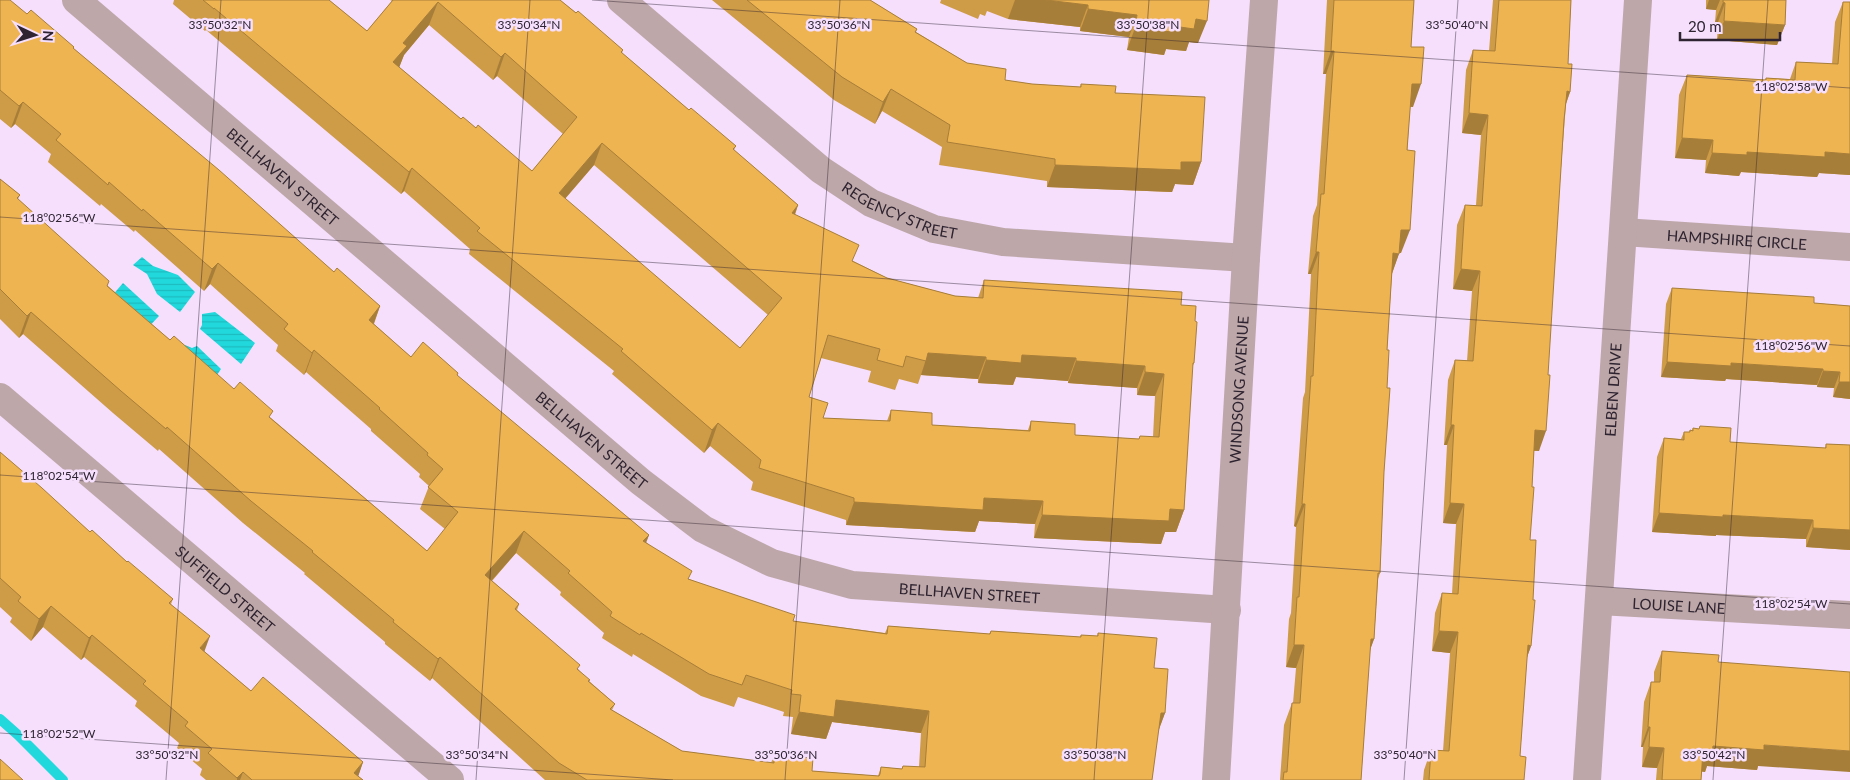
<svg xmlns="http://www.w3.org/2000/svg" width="1850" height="780" viewBox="0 0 1850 780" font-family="Lato,sans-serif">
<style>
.water{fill:url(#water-rules)}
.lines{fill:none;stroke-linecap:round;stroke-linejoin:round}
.stream{stroke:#21d9dd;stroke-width:10}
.minor{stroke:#bea7a8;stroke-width:28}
.wall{fill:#ce9b47;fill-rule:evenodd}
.shaded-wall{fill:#a77e39}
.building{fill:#efb452;stroke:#a77e39;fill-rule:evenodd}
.ticks{fill:none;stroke:#2e2431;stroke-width:1;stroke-opacity:0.45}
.labels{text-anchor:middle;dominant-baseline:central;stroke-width:5;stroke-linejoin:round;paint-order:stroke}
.street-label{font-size:15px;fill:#2e2431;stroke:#f5dffd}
.ticks-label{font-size:12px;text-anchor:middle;fill:#2e2431;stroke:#f5dffd;stroke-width:5;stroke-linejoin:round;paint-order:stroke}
</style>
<defs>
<pattern id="water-rules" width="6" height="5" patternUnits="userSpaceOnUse" patternTransform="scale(1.25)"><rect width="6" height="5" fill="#21d9dd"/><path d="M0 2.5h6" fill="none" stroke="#1ebabe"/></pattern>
</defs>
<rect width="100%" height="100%" fill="#f5dffd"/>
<g class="water">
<polygon points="142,257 153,266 178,275 195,292 180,312 157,294 147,274 133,265"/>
<polygon points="123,283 159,316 143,333 111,297"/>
<polygon points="215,312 255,343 241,364 200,329 202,325 202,314"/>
<polygon points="185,345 192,348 197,346 221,369 215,378 179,348"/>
</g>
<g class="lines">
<polyline class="stream" points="0,719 18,735 63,780"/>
<g class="minor">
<path id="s1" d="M76,0L641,482L703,529L772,563L852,585L1227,610"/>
<path id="s2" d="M621,0L821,170L871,203L934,229L1003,242L1246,258"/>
<path id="s3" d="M1623,232L1850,247"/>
<path id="s4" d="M0,397L450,780"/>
<path id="s5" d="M1599,601L1850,615"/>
<path id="s6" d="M1216,780L1246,258L1264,0"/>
<path id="s7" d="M1587,780L1638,0"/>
</g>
</g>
<g class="wall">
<path d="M0,0L27,14L74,49L334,272L380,306L374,324L411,357L458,373L457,376L649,535L646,542L689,579L793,621L885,633L888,626L989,634L991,631L1080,637L1081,635L1097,636L1098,633L1154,668L1165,713L1158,731L1152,780H545L432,678L430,681L385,644V642L304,574L305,573L243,523L159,449L158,451L113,413L23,334L19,338L0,319V179L20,195L18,199L108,286L170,340L271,418L427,551L445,529L420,509L429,486L419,477L420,474L371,431V429L306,372L304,375L276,351L278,345L210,284L204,291L135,230L134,232L101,204L100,206L48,162L51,154L15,124L11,128L0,119ZM516,553L561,592L560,595L604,633L602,638L632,657L633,654L701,696L734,707L738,697L784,712L783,716L793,717L791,734L826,739L832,722L921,733L919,767L903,766L902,769L881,767L878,776L812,771L774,755L771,763L682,751L612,710L615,704L589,681L578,669L517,610L519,604L492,581Z"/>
<path d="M174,0H329L367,31L392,1L390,0H560L623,50L622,53L689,110L736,146L734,150L798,205L795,215L853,261L887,278L955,296L978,298L984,280L1181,305L1195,321L1194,363L1192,368L1184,510L1176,532H1165L1161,544L1034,538L1035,524L979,521L975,532L846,525V520L751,490L753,482L710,446L704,453L612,374L614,371L469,254L470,249L404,191L401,194L206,30L205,31L173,4ZM429,25L493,80L497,76L563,134L532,171L476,128L461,119L399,67L404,55ZM594,165L768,315L740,348L565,199ZM821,358L871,371L868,382L895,390L899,379L918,384L921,375L978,379V383L1013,385L1016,377L1068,381V383L1137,388V395L1155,396L1153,437L1140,436L1139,439L1075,435L1031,421L1028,430L932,425L891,410L887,421L823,418L809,397Z"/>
<polygon points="712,0 870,0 917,29 916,32 967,63 1005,80 1032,84 1080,87 1081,84 1115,93 1201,162 1193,185 1175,184 1172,192 1047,187 1047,181 939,165 942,147 882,111 875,124 834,100"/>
<polygon points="941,0 1209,0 1198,43 1189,42 1186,51 1166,49 1164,55 1127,50 1129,37 1080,31 1080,27 1008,19 987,11 985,16 980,14 978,19 940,3"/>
<polygon points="1327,0 1414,0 1411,47 1413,107 1410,107 1401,253 1399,253 1392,274 1387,350 1387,388 1380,573 1378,579 1374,639 1370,649 1361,780 1280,780 1284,725 1292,703 1293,703 1296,668 1286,667 1289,619 1291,613 1296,527 1294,526 1303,398 1305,392 1311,274 1308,274 1313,216 1317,205 1326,74 1323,74"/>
<polygon points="1493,0 1571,0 1568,64 1570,92 1566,104 1539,451 1534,451 1532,487 1530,540 1533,600 1531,646 1527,657 1520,756 1524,780 1423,780 1424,770 1431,750 1443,751 1450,653 1432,651 1435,613 1442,593 1452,594 1456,524 1443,523 1447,445 1444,445 1448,380 1455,360 1467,361 1472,291 1453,289 1457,225 1465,205 1476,205 1481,135 1462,133 1466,70 1473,50 1489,51"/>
<polygon points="1706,0 1786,0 1785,25 1777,45 1717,40 1718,22 1715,22 1716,10 1706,9"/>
<polygon points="1843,2 1850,2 1850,175 1819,173 1817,177 1741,172 1739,176 1705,173 1706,160 1675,158 1679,95 1687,75 1765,80 1766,78 1790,79 1796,62 1832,64 1835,22"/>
<polygon points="1672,288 1814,303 1850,306 1850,399 1833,397 1834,388 1817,387 1817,385 1726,379 1725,381 1661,377 1666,304"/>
<polygon points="1700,426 1730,442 1825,448 1826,444 1850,445 1850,550 1806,547 1806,539 1716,535 1716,536 1652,532 1657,457 1664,438 1681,439 1684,432 1689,432 1690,430 1692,430 1693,428 1699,429"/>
<polygon points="0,452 90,532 127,562 173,599 171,604 204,651 251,691 363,762 358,776 363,780 206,780 200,775 202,769 177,748 179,743 135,706 137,701 84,657 81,660 43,627 31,641 10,622 12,618 0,607"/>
<polygon points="1662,651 1718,662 1758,766 1757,770 1707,766 1705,772 1702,771 1701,780 1656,780 1657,768 1642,767 1643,747 1641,747 1644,702 1651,682 1654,682 1654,672"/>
</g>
<g class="shaded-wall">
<polygon points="1015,0 1046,0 1088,5 1080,27 1008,19"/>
<polygon points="1709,0 1720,0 1716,10 1706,9"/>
<polygon points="438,2 429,25 404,55 399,68 393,62 403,43"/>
<polygon points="1723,2 1725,3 1718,22 1715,22"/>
<polygon points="1088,9 1137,15 1129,37 1080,31"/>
<polygon points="1196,19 1207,21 1198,43 1189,42 1186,51 1166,49 1164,55 1127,50 1135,28 1173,26"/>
<polygon points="1724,21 1785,25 1777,45 1717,40"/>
<polygon points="1331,51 1334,51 1326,74 1323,74"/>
<polygon points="505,53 497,76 493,80 501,57"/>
<polygon points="1412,84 1421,84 1413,107 1404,106"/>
<polygon points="891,89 882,111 875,124 883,102"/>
<polygon points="1567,91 1570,92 1563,112"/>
<polygon points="23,102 15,124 11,128 19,106"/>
<polygon points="1469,113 1488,115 1481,135 1462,133"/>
<polygon points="1682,138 1713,140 1706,160 1675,158"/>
<polygon points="602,143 594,165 550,216 559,193"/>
<polygon points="1747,152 1825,152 1850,154 1850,175 1819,173 1817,177 1741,172 1739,176 1705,173 1712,153"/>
<polygon points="1181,162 1201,162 1193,185 1175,184 1172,192 1047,187 1055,165"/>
<polygon points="412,168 404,191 401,194 409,172"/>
<polygon points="798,205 790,227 792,213"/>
<polygon points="1401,230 1410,230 1401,253 1393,252"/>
<polygon points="1316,252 1319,252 1311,274 1308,274"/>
<polygon points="1393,253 1399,254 1391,276"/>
<polygon points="218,263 210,284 204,291 212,269"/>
<polygon points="1461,269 1480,271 1472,291 1453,289"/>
<polygon points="380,306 372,328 369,320"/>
<polygon points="31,312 23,334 19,338 27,316"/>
<polygon points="314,350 306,372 304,375 312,353"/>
<polygon points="928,353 986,357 978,379 921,375"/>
<polygon points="1022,355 1076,358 1068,381 1016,377 1013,385 978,383 986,360"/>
<polygon points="1076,361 1145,366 1137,388 1068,383"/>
<polygon points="1667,362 1731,363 1823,369 1817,385 1726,379 1725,381 1661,377"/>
<polygon points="1823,371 1840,372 1834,388 1817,387"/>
<polygon points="1145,372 1164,374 1155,396 1137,395"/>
<polygon points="1839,382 1850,382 1850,399 1833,397"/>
<polygon points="718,423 710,446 704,453 712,430"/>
<polygon points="1451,425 1454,425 1447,445 1444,445"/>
<polygon points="1535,430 1546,431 1539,451 1528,450"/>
<polygon points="984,498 1043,501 1035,524 979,521 975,532 846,525 854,502"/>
<polygon points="1450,503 1464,504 1456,524 1443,523"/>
<polygon points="1302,504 1305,504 1296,527 1294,526"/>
<polygon points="1170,509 1184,510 1176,532 1165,532 1161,544 1034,538 1042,515"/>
<polygon points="1659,513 1723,515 1813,520 1806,539 1716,535 1716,536 1652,532"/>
<polygon points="1813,528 1850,530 1850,550 1806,547"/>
<polygon points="524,531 516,553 477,597 485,575"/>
<polygon points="649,535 641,556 643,541"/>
<polygon points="51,606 43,627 31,641 39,619"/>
<polygon points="1439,631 1458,632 1450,653 1432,651"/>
<polygon points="92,635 84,657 81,660 89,638"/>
<polygon points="210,636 202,658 200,648"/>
<polygon points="1371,639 1374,639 1366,662"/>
<polygon points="1294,645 1304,645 1296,668 1286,667"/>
<polygon points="1528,645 1531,646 1524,666"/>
<polygon points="440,657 432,678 430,681 438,659"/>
<polygon points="836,700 929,711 921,733 832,722 826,739 791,734 799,712"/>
<polygon points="1161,713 1165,713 1157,735"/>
<polygon points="1648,727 1650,727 1643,747 1641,747"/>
<polygon points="1764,745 1850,751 1850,772 1758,766 1757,770 1707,766 1705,772 1696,771 1703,751 1713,746"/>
<polygon points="1649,747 1664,748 1657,768 1642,767"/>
<polygon points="363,762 357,780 354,773"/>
<polygon points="243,772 240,780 237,780 237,778"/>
</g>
<g class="building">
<path d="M0,0H10L27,14L31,10L74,47L73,48L219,170L334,272L337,268L380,306L369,320L411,357L423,342L458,373L457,375L649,535L643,541L692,571L688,579L795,615L793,621L887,634L888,626L990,634L991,631L1081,637V635L1098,636V633L1157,638L1154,668L1168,669L1165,713H1161L1152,780H587L559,763L440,657L438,659L393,622L394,620L312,552L313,551L251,501L167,427L166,429L121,391L31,312L27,316L0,289V179L20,195L17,198L109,281L107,286L170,340L174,336L234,389L240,382L273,411L269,417L427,551L458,512L428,487L443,469L427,455L428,453L379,409L380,408L314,350L312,353L284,329L288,324L218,263L212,269L143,209L142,211L109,182L108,185L56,140L61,134L23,102L19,106L0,90ZM524,531L570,571L568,573L612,612L610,616L640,635L641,633L709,674L742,685L746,675L792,690L791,694L801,695L799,712L834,717L836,700L929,711L925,767L903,766L902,769L881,767L880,774L879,776L812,771L813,758L774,755V763L682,751L610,709L615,704L588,681L590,680L577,669L580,665L515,609L519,604L485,575Z"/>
<path d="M203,0H329L367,31L393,0H560L576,13L578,11L623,50L621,52L689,110L691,108L736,146L733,149L798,205L792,213L859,245L852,261L887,278L955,296L983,298L984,280L1182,292L1181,305L1196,306L1195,321L1197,322L1194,363H1193L1184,510L1170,509L1169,521L1042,515L1043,501L984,498L983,510L854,502V498L759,468L761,460L718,423L712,430L621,351L623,349L477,231L480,228L412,168L409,172L214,8V9ZM438,2L501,57L505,53L577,117L532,171L478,125L476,128L463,117L461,119L393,62L407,46L403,43ZM602,143L782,298L740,348L559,193ZM828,335L880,349L877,360L903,367L906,356L926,361L928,353L986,357V360L1021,363L1022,355L1076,358V361L1145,366V372L1164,374L1159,437L1140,436L1139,439L1075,435V424L1031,421L1030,431L932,425V413L891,410L890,421L823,418L828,403L809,397Z"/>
<polygon points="747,0 870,0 917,29 915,32 967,63 1006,69 1005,80 1032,84 1081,87 1081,84 1116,86 1115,93 1205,97 1201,162 1181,162 1181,170 1055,165 1055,159 947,142 950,125 891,89 883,102 842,77"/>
<polygon points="1046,0 1209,0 1207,21 1196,19 1194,29 1173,26 1172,32 1135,28 1137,15 1088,9 1088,5"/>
<polygon points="1334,0 1414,0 1411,47 1424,47 1421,84 1412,84 1407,150 1415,151 1410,230 1401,230 1399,254 1393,253 1387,350 1389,350 1387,388 1390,388 1384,472 1380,573 1378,573 1374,639 1371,639 1361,780 1283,780 1284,772 1287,772 1292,703 1300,703 1304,645 1294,645 1297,597 1299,597 1305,504 1302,504 1311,376 1313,376 1319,252 1316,252 1321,194 1324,194 1334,51 1331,51"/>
<polygon points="1499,0 1571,0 1568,64 1572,64 1570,92 1567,91 1564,120 1548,375 1550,375 1546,431 1535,430 1532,487 1534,487 1530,540 1536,540 1533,600 1535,600 1531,646 1528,645 1520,756 1526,757 1524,780 1429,780 1431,750 1449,751 1458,632 1439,631 1442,593 1458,594 1464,504 1450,503 1454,425 1451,425 1455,360 1473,361 1480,271 1461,269 1465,205 1482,206 1488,115 1469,113 1473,50 1495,51"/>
<polygon points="1723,0 1786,0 1785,25 1724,21 1725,3 1723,2"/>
<polygon points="1843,2 1850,2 1850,154 1825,152 1825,157 1747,152 1747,155 1712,153 1713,140 1682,138 1687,75 1766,80 1766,78 1795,80 1796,62 1838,64"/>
<polygon points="1672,288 1814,297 1814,303 1850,306 1850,382 1839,382 1840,372 1823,371 1823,369 1731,363 1731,366 1667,362"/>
<polygon points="1700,426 1731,428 1730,442 1826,448 1826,444 1850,445 1850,530 1813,528 1813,520 1723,515 1723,517 1659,513 1664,438 1684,440 1684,432 1690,432 1690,430 1693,431 1693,428 1699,429"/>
<polygon points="0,452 42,488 90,532 92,530 127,562 128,561 173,599 169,603 210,636 200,648 251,691 263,677 363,762 354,773 363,780 252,780 243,772 237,778 208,753 212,749 185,726 188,722 143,684 146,681 92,635 89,638 51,606 39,619 18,601 21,597 0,578"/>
<polygon points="1662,651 1719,655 1718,662 1850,672 1850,751 1764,745 1764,750 1713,746 1712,752 1703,751 1701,780 1662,780 1664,748 1649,747 1650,727 1648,727 1651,682 1660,682"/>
<polygon points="0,759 23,780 0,780"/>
</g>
<path class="ticks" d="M592,0L1850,88M0,217L1850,346M0,475L1850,604M0,733L673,780M166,780L221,0M476,780L530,0M785,780L840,0M1094,780L1149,0M1404,780L1458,0M1713,780L1768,0"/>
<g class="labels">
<g class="street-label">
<text stroke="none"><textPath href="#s1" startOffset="272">BELLHAVEN STREET</textPath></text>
<text stroke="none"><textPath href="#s2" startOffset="352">REGENCY STREET</textPath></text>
<text stroke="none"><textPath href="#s3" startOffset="114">HAMPSHIRE CIRCLE</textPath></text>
<text stroke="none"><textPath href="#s6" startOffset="391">WINDSONG AVENUE</textPath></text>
<text stroke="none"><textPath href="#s7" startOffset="391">ELBEN DRIVE</textPath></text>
<text stroke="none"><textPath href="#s1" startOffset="678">BELLHAVEN STREET</textPath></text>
<text stroke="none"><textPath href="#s4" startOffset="296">SUFFIELD STREET</textPath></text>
<text stroke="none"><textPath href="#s1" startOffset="1098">BELLHAVEN STREET</textPath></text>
<text stroke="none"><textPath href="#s5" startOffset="80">LOUISE LANE</textPath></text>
</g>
</g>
<g class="ticks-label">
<text x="220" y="29">33°50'32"N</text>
<text x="529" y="29">33°50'34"N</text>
<text x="839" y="29">33°50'36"N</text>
<text x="1148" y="29">33°50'38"N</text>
<text x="1457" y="29">33°50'40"N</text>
<text x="1791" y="91">118°02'58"W</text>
<text x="59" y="222">118°02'56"W</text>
<text x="1791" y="350">118°02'56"W</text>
<text x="59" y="480">118°02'54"W</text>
<text x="1791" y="608">118°02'54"W</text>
<text x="59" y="738">118°02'52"W</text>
<text x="167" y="759">33°50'32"N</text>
<text x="477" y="759">33°50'34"N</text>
<text x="786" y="759">33°50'36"N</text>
<text x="1095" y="759">33°50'38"N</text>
<text x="1405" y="759">33°50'40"N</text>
<text x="1714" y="759">33°50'42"N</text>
</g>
<g transform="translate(35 35) rotate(94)" stroke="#f5dffd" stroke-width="4" paint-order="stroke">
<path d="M0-4L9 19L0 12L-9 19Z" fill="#2e2431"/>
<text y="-8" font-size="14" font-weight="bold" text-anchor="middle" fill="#2e2431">N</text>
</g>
<path d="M1680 32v8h100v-8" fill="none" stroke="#2e2431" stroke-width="2.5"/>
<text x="1688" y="32" font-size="15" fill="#2e2431" stroke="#f5dffd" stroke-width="4" paint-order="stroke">20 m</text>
</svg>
